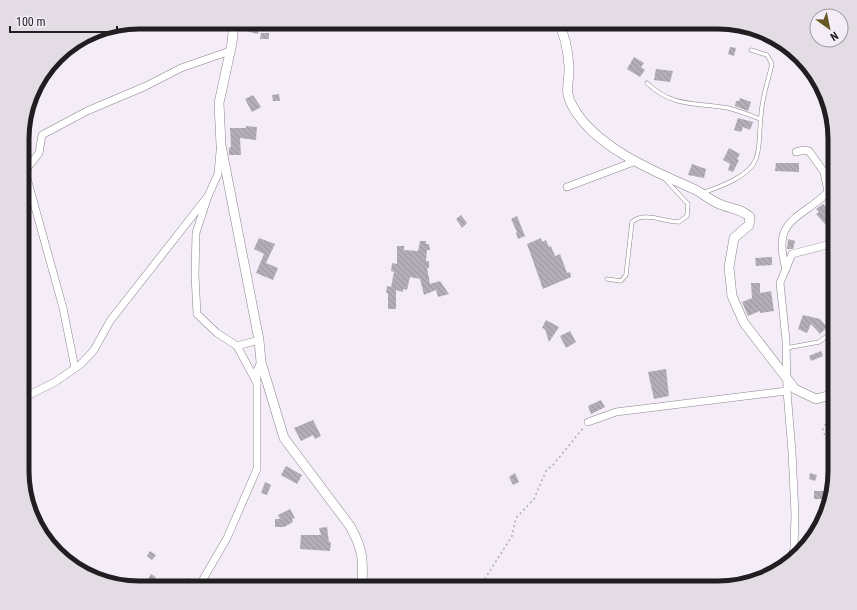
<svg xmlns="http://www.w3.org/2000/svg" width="857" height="610" viewBox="0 0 857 610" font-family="'Roboto Condensed',sans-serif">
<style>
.building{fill:url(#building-back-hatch)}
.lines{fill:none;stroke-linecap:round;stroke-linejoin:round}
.service-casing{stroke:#8b848d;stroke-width:4.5}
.minor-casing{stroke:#8b848d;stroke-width:8}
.tertiary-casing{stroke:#8b848d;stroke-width:10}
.path{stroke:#b1aab3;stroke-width:1.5;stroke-dasharray:2 3;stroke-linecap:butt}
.service{stroke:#fff;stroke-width:3.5}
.minor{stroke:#fff;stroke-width:7}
.tertiary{stroke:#fff;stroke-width:9}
.rim{fill:none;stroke:#211e22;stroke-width:5}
</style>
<defs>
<pattern id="building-back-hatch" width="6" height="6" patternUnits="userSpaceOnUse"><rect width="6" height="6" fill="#b4adb6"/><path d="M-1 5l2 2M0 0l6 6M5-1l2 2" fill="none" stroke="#9a949c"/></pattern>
</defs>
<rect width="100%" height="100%" fill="#f4ecf6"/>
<g class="building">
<polygon points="248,22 261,22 258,34 246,31"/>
<polygon points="261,33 269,33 269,39 260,39"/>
<polygon points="730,47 736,48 734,56 728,54"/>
<polygon points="634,57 644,63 641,67 645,70 640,77 627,69"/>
<polygon points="656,69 673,71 670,82 654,80"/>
<polygon points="279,94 280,101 273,101 272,95"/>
<polygon points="253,95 261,107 252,112 245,99"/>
<polygon points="740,98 751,102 748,111 735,106 736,101 739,101"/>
<polygon points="738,118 753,122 750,130 743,127 741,132 734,130"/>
<polygon points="246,126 257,127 256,140 240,138 241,155 229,155 229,148 231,147 230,128 246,128"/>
<polygon points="729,148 740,154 737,159 739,160 733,172 728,170 730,164 723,160"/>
<polygon points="776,163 799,163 799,172 775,171"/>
<polygon points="692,164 706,169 704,178 688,175"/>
<polygon points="835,197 835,211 830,215 834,219 826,225 816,214 819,212 816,209 823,204 826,207"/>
<polygon points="461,215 467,223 462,228 456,219"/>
<polygon points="517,216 525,236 518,239 516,233 517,232 511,219"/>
<polygon points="259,238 275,244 266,263 278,268 273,280 256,273 264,254 254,249"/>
<polygon points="541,238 542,242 546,240 549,247 551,246 555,256 560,254 567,273 570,272 571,277 543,289 527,244"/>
<polygon points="788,239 795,241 793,249 787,249"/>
<polygon points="420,241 426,241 426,244 429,244 430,250 427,250 426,261 429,261 429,268 427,268 430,284 440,281 449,294 438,297 436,290 424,295 420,279 410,277 407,290 403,289 403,292 396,290 396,309 388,309 388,293 386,293 387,286 391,287 394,272 391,271 392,263 397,264 397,246 404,246 404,250 418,251"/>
<polygon points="772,257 772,265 756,266 755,258"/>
<polygon points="751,283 760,283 760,293 771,291 774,311 760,313 760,311 748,316 742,302 752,298"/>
<polygon points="803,315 820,319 827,327 820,334 811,324 807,333 798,329"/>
<polygon points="546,320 559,327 549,342 545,329 542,328"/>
<polygon points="570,331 576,342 566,348 560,336"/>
<polygon points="821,351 823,356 811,361 809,356"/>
<polygon points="666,369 669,396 654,399 648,372"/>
<polygon points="601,400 605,407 591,414 588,406"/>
<polygon points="313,420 321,436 315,439 313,435 301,441 294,428"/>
<polygon points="286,466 302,475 297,484 281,475"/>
<polygon points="515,473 519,482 513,485 509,477"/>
<polygon points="810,473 817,475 815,481 809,479"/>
<polygon points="265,482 271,485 267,495 261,493"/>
<rect x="814" y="491" width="10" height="8"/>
<polygon points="290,509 295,518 292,519 293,522 284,527 275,527 275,519 280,519 278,515"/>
<polygon points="327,527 329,542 331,542 330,551 300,549 301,535 321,535 319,528"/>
<polygon points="150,551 156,555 152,560 147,556"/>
<polygon points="151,574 156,577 153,582 148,579"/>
<polygon points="186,578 196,581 193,586 183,588"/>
</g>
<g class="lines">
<defs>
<g id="service">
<path d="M647,83C673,108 695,102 728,108C739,111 750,115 760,119"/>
<path d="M702,193C719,187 749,177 756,159C761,145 759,129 761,115C762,98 768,81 772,64L767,55L751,50"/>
<path d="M607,279L621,281L626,275L632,222C645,211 663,222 679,222L687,216L688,204L666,180"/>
<polyline points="786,348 819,342 835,330"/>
</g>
<g id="minor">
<polyline points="220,151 218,174 208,196 196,233 195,275 197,314 217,333 237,346 257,383"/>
<polyline points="567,187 636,161"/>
<path d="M786,269C771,218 800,220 828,192L824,172L809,151L804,150L796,152"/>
<polyline points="237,346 259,340"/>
<polyline points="75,368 63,308 25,171 39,153 42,135 87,111 146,86 181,68 230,51"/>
<polyline points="23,398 55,382 81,364 94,350 110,321 208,196"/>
<polyline points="588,422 616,412 787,391"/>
<polyline points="792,558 794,548 795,515 792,452 787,391 786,340 780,283 792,254 827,245 835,239"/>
<polyline points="198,588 227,538 257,469 257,370 261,362"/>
</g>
<g id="tertiary">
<path d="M234,22L232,43L219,103L221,145L259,340L261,362L284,438L350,526C364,551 363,560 362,588"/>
<path d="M558,22C565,35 568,51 569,66C570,82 563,91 573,107C595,147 653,171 694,189C702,193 709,199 717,203C729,209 741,208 750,217L749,225L734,238L729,267L732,296L744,323L795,389L816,399L835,394"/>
</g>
</defs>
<use href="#service" class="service-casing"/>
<use href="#minor" class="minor-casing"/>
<use href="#tertiary" class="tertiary-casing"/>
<g class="path">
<polyline points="829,167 831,159 831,119"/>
<polyline points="832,474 832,460 823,429 835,406"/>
<polyline points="771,575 784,556"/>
<polyline points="481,588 481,585 512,536 516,518 534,499 546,471 553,465 584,427"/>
</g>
<use href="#service" class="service"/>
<use href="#minor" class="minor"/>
<use href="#tertiary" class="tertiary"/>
</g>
<path d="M0 0H857V610H0ZM139 29H718A110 110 0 0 1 828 139V471A110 110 0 0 1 718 581H139A110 110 0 0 1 29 471V139A110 110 0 0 1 139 29Z" fill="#e3dce5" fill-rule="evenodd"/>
<path class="rim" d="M139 29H718A110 110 0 0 1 828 139V471A110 110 0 0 1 718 581H139A110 110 0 0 1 29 471V139A110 110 0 0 1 139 29Z"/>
<g transform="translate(829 28) rotate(147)"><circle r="19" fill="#f4ecf6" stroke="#a09aa1"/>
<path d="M0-3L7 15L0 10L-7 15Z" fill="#675926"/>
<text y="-6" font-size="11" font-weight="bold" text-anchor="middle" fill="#211e22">N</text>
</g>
<path d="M10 26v6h107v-6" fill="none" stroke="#211e22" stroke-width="2"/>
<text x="16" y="26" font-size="12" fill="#211e22" stroke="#f4ecf6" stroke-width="3" paint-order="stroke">100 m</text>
</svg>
